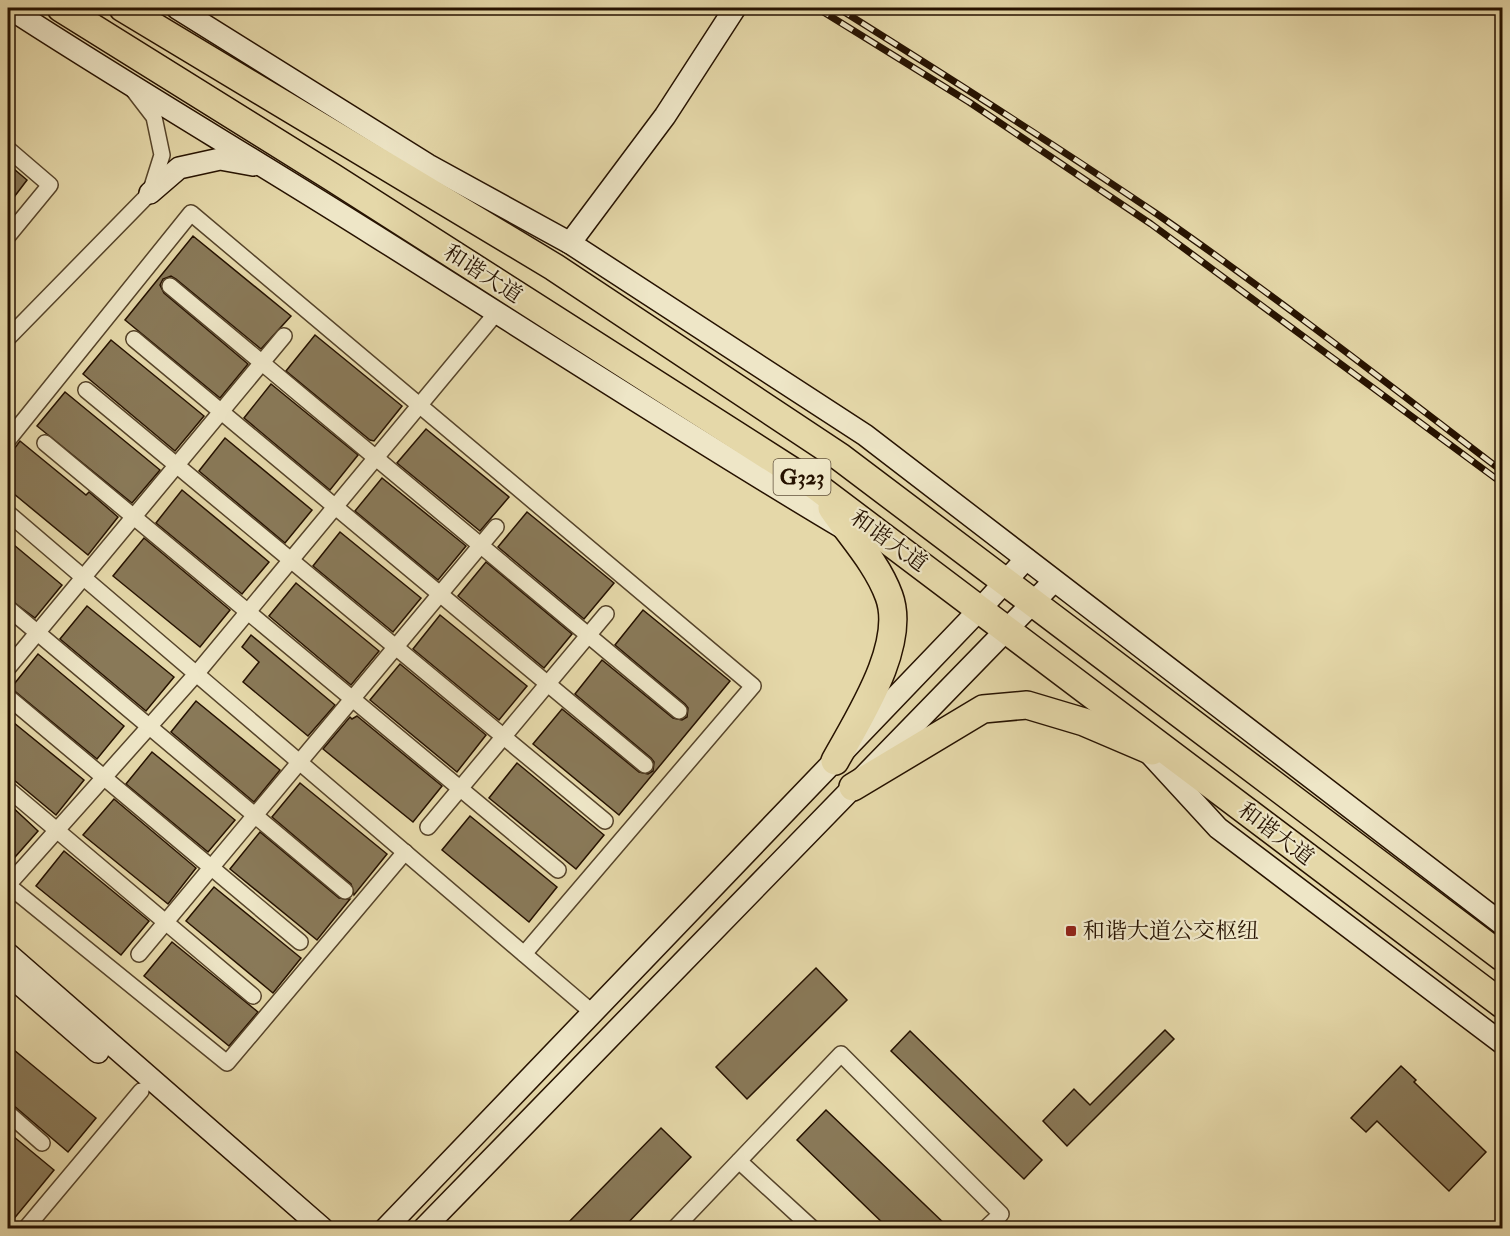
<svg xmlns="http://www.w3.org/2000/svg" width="1510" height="1236" viewBox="0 0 1510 1236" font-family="'IM FELL Double Pica','Noto Serif SC',serif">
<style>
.building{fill:#897958;stroke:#261200;stroke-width:1.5}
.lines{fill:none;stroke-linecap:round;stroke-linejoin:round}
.street-casing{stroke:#56442a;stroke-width:18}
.secondary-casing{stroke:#261200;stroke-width:24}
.highway-casing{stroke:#261200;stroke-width:30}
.street{stroke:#eee6c7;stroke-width:15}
.secondary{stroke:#eee6c7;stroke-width:21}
.highway{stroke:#e5d8a9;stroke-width:27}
.rail-casing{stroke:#261200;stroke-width:7}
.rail{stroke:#eee6c7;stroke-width:4.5;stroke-dasharray:14;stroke-linecap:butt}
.poi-dot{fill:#8f2418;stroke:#eee6c7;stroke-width:2}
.labels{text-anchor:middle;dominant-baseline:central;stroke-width:4.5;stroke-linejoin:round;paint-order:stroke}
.shield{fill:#eee6c7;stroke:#62523c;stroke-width:1.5}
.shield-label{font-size:21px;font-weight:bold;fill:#261200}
.street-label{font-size:22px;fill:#261200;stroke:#eee6c7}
.poi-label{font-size:22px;fill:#261200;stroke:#eee6c7;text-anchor:start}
</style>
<rect width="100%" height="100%" fill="#e5d8a9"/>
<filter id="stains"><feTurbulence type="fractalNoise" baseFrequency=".00333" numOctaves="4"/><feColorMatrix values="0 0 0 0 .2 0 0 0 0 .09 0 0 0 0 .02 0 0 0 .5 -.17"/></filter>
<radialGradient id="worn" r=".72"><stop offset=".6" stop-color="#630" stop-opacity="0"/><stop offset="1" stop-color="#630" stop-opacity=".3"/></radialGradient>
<g class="building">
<polygon points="8,164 27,180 8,205"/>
<polygon points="193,236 291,316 261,349 176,279 171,276 163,279 160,285 164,293 248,364 220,398 125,320"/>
<polygon points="315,335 402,406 374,441 370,440 286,371"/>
<polygon points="111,340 204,416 175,451 83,374"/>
<polygon points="271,384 358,455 330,490 244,418"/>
<polygon points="65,392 160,470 132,503 37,426"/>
<polygon points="426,429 509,497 480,531 397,463"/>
<polygon points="225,438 312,510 285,543 199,471"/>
<polygon points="20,441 86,495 89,492 118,517 88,555 8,489 8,457"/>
<polygon points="382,478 466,546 438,580 355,511"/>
<polygon points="182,490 269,562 242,594 156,523"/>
<polygon points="527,512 614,583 584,619 498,547"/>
<polygon points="340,532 421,598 393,632 313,566"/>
<polygon points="144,538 230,610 200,647 113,576"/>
<polygon points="8,540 62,585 35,618 8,598"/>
<polygon points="486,562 572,634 544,668 458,596"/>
<polygon points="296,583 379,651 351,685 269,616"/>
<polygon points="87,606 174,677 146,711 60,639"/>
<polygon points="643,610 730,681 619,815 533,744 562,709 639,772 648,774 653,771 654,762 651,758 575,694 602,660 673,718 682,720 687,717 688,708 685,704 615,645"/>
<polygon points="440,615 527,686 499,720 413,649"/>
<polygon points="251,635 335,705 308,736 243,682 259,662 242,647"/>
<polygon points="38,654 124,726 97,759 11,688"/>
<polygon points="400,664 486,735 457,772 370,700"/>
<polygon points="196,701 280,770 254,802 171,732"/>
<polygon points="357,716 442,786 413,822 323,749 350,717 352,719"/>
<polygon points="8,718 84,780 56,815 8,775"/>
<polygon points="152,752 235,820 208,852 126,784"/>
<polygon points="517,763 604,835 576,869 489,798"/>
<polygon points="300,783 387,854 354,895 351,884 272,817"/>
<polygon points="114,799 196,868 168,904 83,835"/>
<polygon points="8,803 38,831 8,865"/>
<polygon points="470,816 557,887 529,922 442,850"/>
<polygon points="260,832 339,898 350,899 317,940 230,869"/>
<polygon points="64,851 149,921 121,955 36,886"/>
<polygon points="214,887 301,958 273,993 186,921"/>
<polygon points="172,942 258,1012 229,1046 144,976"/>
<polygon points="816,968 847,1000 747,1099 716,1067"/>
<polygon points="1165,1030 1174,1039 1067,1146 1043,1121 1074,1089 1090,1105"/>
<polygon points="910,1031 1042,1160 1024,1179 891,1051"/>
<polygon points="8,1045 96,1118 68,1152 14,1106 8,1103"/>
<polygon points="1401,1066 1416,1080 1414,1082 1486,1152 1449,1191 1377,1121 1366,1132 1351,1118"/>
<polygon points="826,1110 949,1228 888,1228 797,1140"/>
<polygon points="661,1128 691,1157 623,1228 563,1228"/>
<polygon points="8,1132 54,1170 8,1226"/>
</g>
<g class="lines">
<defs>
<g id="street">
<polyline points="8,149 50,185 8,236"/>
<polyline points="170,286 679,711"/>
<polyline points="8,338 150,193 162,155 154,117 134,91"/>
<polyline points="134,339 645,765"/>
<polyline points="86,390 605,821"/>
<polyline points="8,440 191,213 753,686 524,954"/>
<polyline points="45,443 558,870"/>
<polyline points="8,513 593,1013"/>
<polyline points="8,608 345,891"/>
<polyline points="8,668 284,336"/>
<polyline points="8,697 300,942"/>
<polyline points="8,789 253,996"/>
<polyline points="428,827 606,614"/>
<polyline points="8,885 197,673 497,312"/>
<polyline points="9,886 227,1063 405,852"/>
<polyline points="139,954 496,527"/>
<polyline points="8,1113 42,1143"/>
<polyline points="739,1161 812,1228"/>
<polyline points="26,1228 141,1091"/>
<polyline points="675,1228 841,1054 1001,1214 986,1228"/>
</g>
<g id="secondary">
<path d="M9,8C129,86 252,158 374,235C530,333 685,434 843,528"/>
<polyline points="177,8 428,165 570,243 865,435 1502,924"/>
<polyline points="150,193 179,168 220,159 253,165"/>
<polyline points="570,243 665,116 735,8"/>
<polyline points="1140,743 1218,828 1502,1043"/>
<polyline points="8,954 322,1228"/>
<polyline points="8,974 98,1052"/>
<polyline points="386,1228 981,608 1026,559"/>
<polyline points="424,1228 1054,581"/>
</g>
<g id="highway">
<polyline points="61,8 332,177 817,487 1502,1004"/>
<polyline points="123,8 554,267 840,457 1502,957"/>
<path d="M832,508C851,536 877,563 889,596C907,645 858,719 835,761"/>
<polyline points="853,787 983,709 1027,705 1084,722 1152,751"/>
</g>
</defs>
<use href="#street" class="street-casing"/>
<use href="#secondary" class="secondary-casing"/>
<use href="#highway" class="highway-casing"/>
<use href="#street" class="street"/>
<use href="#secondary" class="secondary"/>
<use href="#highway" class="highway"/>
<defs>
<g id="rail">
<polyline points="817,8 969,102 1151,224 1502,483"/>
<path d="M838,8C945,75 1052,143 1157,214C1275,296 1388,384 1502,471"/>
</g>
</defs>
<use href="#rail" class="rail-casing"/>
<use href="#rail" class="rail"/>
</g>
<rect class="poi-dot" x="1065" y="925" width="12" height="12" rx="3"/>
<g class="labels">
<rect class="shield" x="773.5" y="459" width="57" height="36" rx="4.5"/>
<g class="shield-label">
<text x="802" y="477">G323</text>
</g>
<g class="street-label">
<text transform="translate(483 274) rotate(33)">和谐大道</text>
<text transform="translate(889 541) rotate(36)">和谐大道</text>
<text transform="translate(1276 834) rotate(37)">和谐大道</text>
</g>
<g class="poi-label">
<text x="1083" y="931">和谐大道公交枢纽</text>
</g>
</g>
<rect width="1510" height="1236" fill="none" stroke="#e5d8a9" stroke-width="30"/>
<rect x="9" y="9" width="1492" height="1218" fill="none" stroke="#261200" stroke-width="3"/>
<rect x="15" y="15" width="1480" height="1206" fill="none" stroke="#261200" stroke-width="1.5"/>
<rect width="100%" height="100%" filter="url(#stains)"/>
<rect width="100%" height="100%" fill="url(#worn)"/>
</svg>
